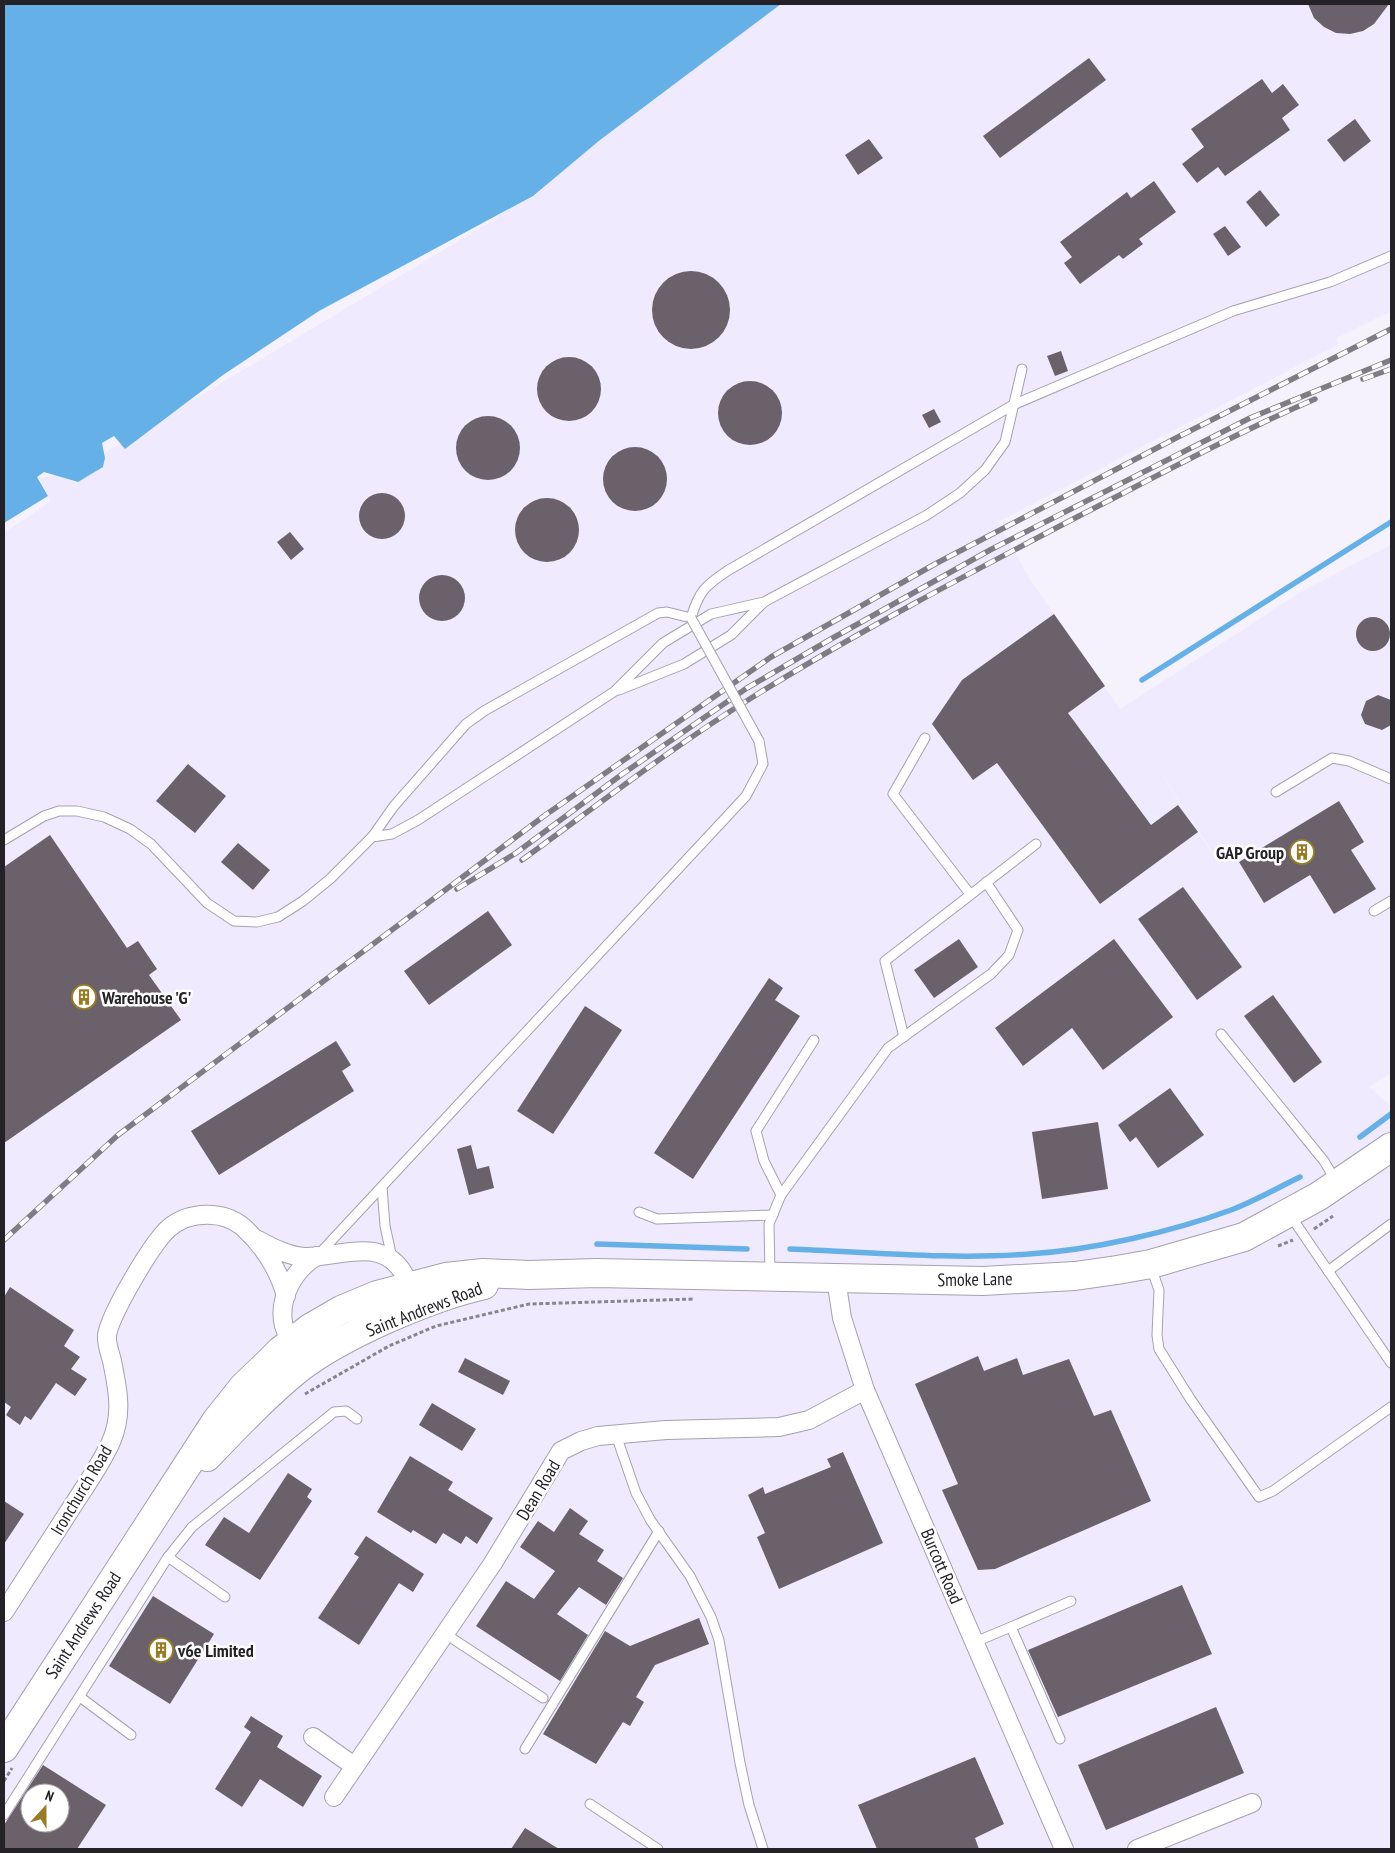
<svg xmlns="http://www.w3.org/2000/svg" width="1395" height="1853" viewBox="0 0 1395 1853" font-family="'PT Sans Narrow',sans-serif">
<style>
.built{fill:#f0eafe;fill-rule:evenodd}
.water{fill:#65b1e7}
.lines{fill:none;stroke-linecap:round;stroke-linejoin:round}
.stream{stroke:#65b1e7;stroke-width:5.5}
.building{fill:#6b616a;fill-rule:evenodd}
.lane-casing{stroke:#a5a1ae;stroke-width:11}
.street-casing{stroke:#a5a1ae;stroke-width:20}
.highway-casing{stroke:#a5a1ae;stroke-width:30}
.path{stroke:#88858d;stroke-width:3;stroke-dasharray:4 2.5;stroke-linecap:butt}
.lane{stroke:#fff;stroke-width:9}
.street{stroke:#fff;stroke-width:18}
.highway{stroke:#fff;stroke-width:28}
.rail-casing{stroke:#7f7d84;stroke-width:5.5}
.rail{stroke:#fff;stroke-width:4;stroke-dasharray:11;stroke-linecap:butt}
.lane-bridge-casing{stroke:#a5a1ae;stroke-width:11;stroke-linecap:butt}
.lane-bridge{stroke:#fff;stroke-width:9}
.labels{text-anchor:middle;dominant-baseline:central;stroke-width:5;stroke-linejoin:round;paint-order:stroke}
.poi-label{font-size:18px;font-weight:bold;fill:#242227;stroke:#fff;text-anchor:start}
.street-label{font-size:18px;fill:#242227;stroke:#fff}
</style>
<rect width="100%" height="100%" fill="#f5f2fd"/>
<path class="built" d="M779,4H1391V311L1337,338L1339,344L998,522L1029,578L1120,709L1304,590L1391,545V1073L1369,1087L1391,1106V1849H4V533L51,501L39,478L56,475L76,483L99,470L93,460L495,219ZM1161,773L1162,774L1225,872L1198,832ZM30,1793H60V1823H30Z"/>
<polygon class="water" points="4,4 781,4 600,140 533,196 319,311 223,375 125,449 114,436 102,443 105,458 103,467 78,482 44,472 37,477 48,496 4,523"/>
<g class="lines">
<g class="stream">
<polyline points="1142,680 1391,522"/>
<polyline points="1360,1137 1391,1114"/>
<polyline points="597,1244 747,1249"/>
<path d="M790,1249C869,1252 950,1260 1029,1254C1093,1250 1171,1232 1231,1210C1255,1201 1277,1188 1300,1177"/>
</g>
</g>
<g class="building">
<polygon points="1308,4 1389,4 1374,24 1363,31 1350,34 1336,33 1324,27 1314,18"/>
<polygon points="1089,58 1106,80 1000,158 983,136"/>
<polygon points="1262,79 1272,93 1283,84 1299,105 1282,118 1290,130 1225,176 1218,167 1197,183 1182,164 1204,147 1191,129"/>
<polygon points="1355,119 1371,141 1344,162 1327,140"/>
<polygon points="869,139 883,158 858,175 845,155"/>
<polygon points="1154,181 1176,212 1139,239 1143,244 1123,259 1119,255 1080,284 1064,263 1072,257 1060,242 1127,192 1131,198"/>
<polygon points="1260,190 1280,215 1266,227 1246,202"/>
<polygon points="1225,226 1241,247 1228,256 1213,234"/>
<circle cx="691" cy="310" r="39"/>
<polygon points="1061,351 1068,371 1055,376 1047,356"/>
<circle cx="569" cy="389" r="32"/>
<circle cx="750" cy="413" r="32"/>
<polygon points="934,409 941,422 929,428 922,415"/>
<circle cx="488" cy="448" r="32"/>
<circle cx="635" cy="479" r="32"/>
<circle cx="382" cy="516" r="23"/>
<circle cx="547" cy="530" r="32"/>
<polygon points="290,532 304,549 291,560 277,542"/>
<circle cx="442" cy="598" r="23"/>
<polygon points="1054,614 1105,686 1068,713 1151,825 1178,805 1198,832 1100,904 997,763 973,780 932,724 962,680"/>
<circle cx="1373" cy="634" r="17"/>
<polygon points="1378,695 1391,700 1391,725 1382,730 1365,724 1361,715 1366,701"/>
<polygon points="188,764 226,796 195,833 156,801"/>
<polygon points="1339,801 1364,842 1351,850 1376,889 1334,914 1310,875 1264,903 1239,862"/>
<polygon points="50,835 127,948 138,941 157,969 149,975 181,1020 4,1143 4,867"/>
<polygon points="238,843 270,870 253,890 221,862"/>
<polygon points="1183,887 1242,967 1197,1000 1138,919"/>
<polygon points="488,911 512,945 429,1005 404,971"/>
<polygon points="959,939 978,967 934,998 914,970"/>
<polygon points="1114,939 1173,1017 1103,1070 1072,1028 1023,1066 995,1028"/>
<polygon points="769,978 783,988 775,1000 800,1016 693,1179 654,1153"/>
<polygon points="1273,995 1322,1062 1294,1083 1244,1016"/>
<polygon points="585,1006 622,1030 553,1134 517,1111"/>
<polygon points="336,1041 351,1065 342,1071 354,1091 219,1175 191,1131"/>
<polygon points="1170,1088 1204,1135 1158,1168 1136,1137 1130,1142 1118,1125"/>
<polygon points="1098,1122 1108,1189 1042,1199 1032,1132"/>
<polygon points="471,1145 477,1169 489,1166 494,1188 469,1195 457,1149"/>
<polygon points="10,1287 74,1330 64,1346 80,1357 71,1369 87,1379 75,1396 56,1383 31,1420 25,1416 20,1425 6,1415 11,1407 4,1402 4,1297"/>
<polygon points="978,1356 984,1371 1017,1358 1023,1375 1069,1359 1094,1416 1111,1410 1151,1501 995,1569 978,1570 942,1490 958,1484 915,1384"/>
<polygon points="465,1358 510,1381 503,1395 458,1372"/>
<polygon points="432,1403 476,1429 462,1451 419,1425"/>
<polygon points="843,1452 883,1543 779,1589 757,1537 765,1533 748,1495 763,1487 765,1494 831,1467 827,1459"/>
<polygon points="410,1456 453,1482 448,1490 493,1518 477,1544 466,1536 461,1544 443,1533 436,1544 413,1530 411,1533 377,1512"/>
<polygon points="288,1473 312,1489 307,1497 312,1501 260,1580 205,1545 224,1517 249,1533"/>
<polygon points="4,1501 24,1514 4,1544"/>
<polygon points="570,1508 588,1521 579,1534 604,1550 597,1561 623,1578 606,1605 579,1587 557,1614 588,1635 560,1681 476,1626 506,1581 534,1599 555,1571 520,1547 538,1521 554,1532"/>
<polygon points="366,1536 424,1574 413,1592 399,1583 359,1645 318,1618 359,1557 354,1554"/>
<polygon points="1182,1585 1212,1654 1058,1717 1028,1650"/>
<polygon points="153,1596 214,1634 170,1704 109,1666"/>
<polygon points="699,1618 709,1644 655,1665 636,1697 644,1702 630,1726 623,1722 596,1764 543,1734 605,1631 630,1646"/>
<polygon points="1216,1707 1244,1773 1106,1830 1078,1765"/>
<polygon points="251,1716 283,1736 277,1747 322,1776 303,1807 260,1779 242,1807 215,1789 251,1732 244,1727"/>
<polygon points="975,1757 1004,1824 975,1838 979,1849 877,1849 858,1805"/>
<path d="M43,1765L106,1805L77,1849H4V1825ZM30,1793H60V1823H30Z"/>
<polygon points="525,1828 559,1849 511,1849"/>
</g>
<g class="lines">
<defs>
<g id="lane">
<polyline points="619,690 684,664 731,635 763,603"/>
<polyline points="925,738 893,794 970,894"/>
<polyline points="1276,792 1332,758 1349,761 1391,779"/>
<polyline points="372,837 392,834 418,820 615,691 663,643 711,614 764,602 927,515 960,493 985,470 1005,442 1022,369"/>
<path d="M4,840L44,816L59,811H77L104,817L130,829L151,844L207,903L234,921L257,922L278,917L303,901L330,879L372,837L394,806L466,724L484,711L658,613L667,612L691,618C699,591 705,586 727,571L1013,405L1233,311L1330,282L1391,256"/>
<polyline points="1374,911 1391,901"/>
<polyline points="1221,1034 1324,1161 1336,1181"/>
<polyline points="904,1037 885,961 1036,844"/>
<polyline points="382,1187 385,1226 392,1258"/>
<polyline points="781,1195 764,1161 756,1131 814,1040"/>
<polyline points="639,1212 657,1219 773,1215"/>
<polyline points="1290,1215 1391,1363"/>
<polyline points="319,1254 746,796 763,764 759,741"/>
<polyline points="1151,1267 1159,1290 1157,1335 1159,1349 1191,1400 1259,1497 1273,1491 1391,1407"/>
<polyline points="1328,1271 1391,1224"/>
<polyline points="770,1275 769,1224 781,1195 888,1048 991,974 1009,955 1018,930 986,882"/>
<polyline points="616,1435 636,1493 651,1521 690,1576 711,1617 719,1640 740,1763 749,1805 763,1849"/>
<polyline points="168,1557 225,1597"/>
<polyline points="1011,1627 1071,1601"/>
<polyline points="444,1633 543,1698"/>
<polyline points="975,1642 1011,1627 1060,1739"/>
<polyline points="80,1697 131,1735"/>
<polyline points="525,1749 659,1531"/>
<polyline points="590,1804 658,1849"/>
<polyline points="4,1815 168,1557 192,1527 334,1412 346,1411 357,1419"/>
</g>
<g id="street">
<path d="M258,1240C273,1248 288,1256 305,1257C337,1258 379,1236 402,1271C407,1279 410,1286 410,1296"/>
<polyline points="836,1279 842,1318 865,1390 1064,1849"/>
<path d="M299,1348C267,1323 286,1273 317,1256"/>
<path d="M4,1612C26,1578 48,1544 70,1510C84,1488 100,1466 111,1442C123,1415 118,1390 112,1361C110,1353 106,1343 107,1335C111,1313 152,1243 169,1228C189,1211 223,1210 243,1227C264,1246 278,1268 286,1296"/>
<polyline points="313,1737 354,1766"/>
<polyline points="334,1797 493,1563 561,1451 581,1441 598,1436 666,1430 779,1427 809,1420 865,1390"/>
<polyline points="1137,1849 1252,1803"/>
</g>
<g id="highway">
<path d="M207,1457C236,1427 265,1396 297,1370C340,1336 430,1297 484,1285"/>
<polyline points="4,1748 216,1421 243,1387 265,1366 280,1351 310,1328 341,1310 377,1295 446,1277 483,1273 529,1275 597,1273 983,1281 1075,1276 1117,1270 1151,1264 1244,1237 1319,1196 1391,1147"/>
</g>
</defs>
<use href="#lane" class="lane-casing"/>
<use href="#street" class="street-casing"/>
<use href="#highway" class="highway-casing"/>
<g class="path">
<polyline points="1314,1229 1333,1216"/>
<polyline points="1278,1246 1293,1240"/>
<polyline points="305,1394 389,1346 436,1326 529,1304 694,1299"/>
<polyline points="4,1781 12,1768"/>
</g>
<use href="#lane" class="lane"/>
<use href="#street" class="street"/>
<use href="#highway" class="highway"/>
<defs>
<g id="rail">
<polyline points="1363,379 1391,369"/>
<path d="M522,860C599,804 675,745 756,695C861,630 970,573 1079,516C1157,476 1234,434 1315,399"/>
<polyline points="457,889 516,853 621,775 747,688 831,639 990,550 1250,418 1391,360"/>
<polyline points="4,1240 118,1135 544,816 771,657 935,564 1176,438 1391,329"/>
</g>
</defs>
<use href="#rail" class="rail-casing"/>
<use href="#rail" class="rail"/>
<defs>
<polyline id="lane-bridge" points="691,618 759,741"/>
</defs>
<use href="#lane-bridge" class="lane-bridge-casing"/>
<use href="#lane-bridge" class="lane-bridge"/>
</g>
<defs>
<symbol id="building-ring" viewBox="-11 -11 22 22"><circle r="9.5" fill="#fff" stroke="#987b23" stroke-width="1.5"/><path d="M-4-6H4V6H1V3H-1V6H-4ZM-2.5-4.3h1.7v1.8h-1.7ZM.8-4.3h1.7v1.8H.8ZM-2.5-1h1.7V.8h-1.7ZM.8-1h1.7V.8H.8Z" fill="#987b23"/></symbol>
</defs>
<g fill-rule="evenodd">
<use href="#building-ring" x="1288" y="838" width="28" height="28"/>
<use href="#building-ring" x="70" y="983" width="28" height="28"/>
<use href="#building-ring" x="147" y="1636" width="28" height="28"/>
</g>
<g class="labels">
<g class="poi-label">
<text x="1284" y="852" text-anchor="end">GAP Group</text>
<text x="102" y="997">Warehouse 'G'</text>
<text x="178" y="1650">v6e Limited</text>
</g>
<g class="street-label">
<text transform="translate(975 1279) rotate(-1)">Smoke Lane</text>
<text transform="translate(424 1309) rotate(-21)">Saint Andrews Road</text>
<text transform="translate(81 1490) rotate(-59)">Ironchurch Road</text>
<text transform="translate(538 1490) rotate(-59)">Dean Road</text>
<text transform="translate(942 1566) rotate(67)">Burcott Road</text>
<text transform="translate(83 1625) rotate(-57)">Saint Andrews Road</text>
</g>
</g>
<rect width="1395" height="1853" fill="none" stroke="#242227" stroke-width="10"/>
<g transform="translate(45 1808) rotate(21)"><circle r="24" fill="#ffffff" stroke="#a7a7a9"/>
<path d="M0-4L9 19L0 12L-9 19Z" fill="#987b23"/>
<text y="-8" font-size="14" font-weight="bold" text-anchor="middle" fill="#242227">N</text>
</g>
</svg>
